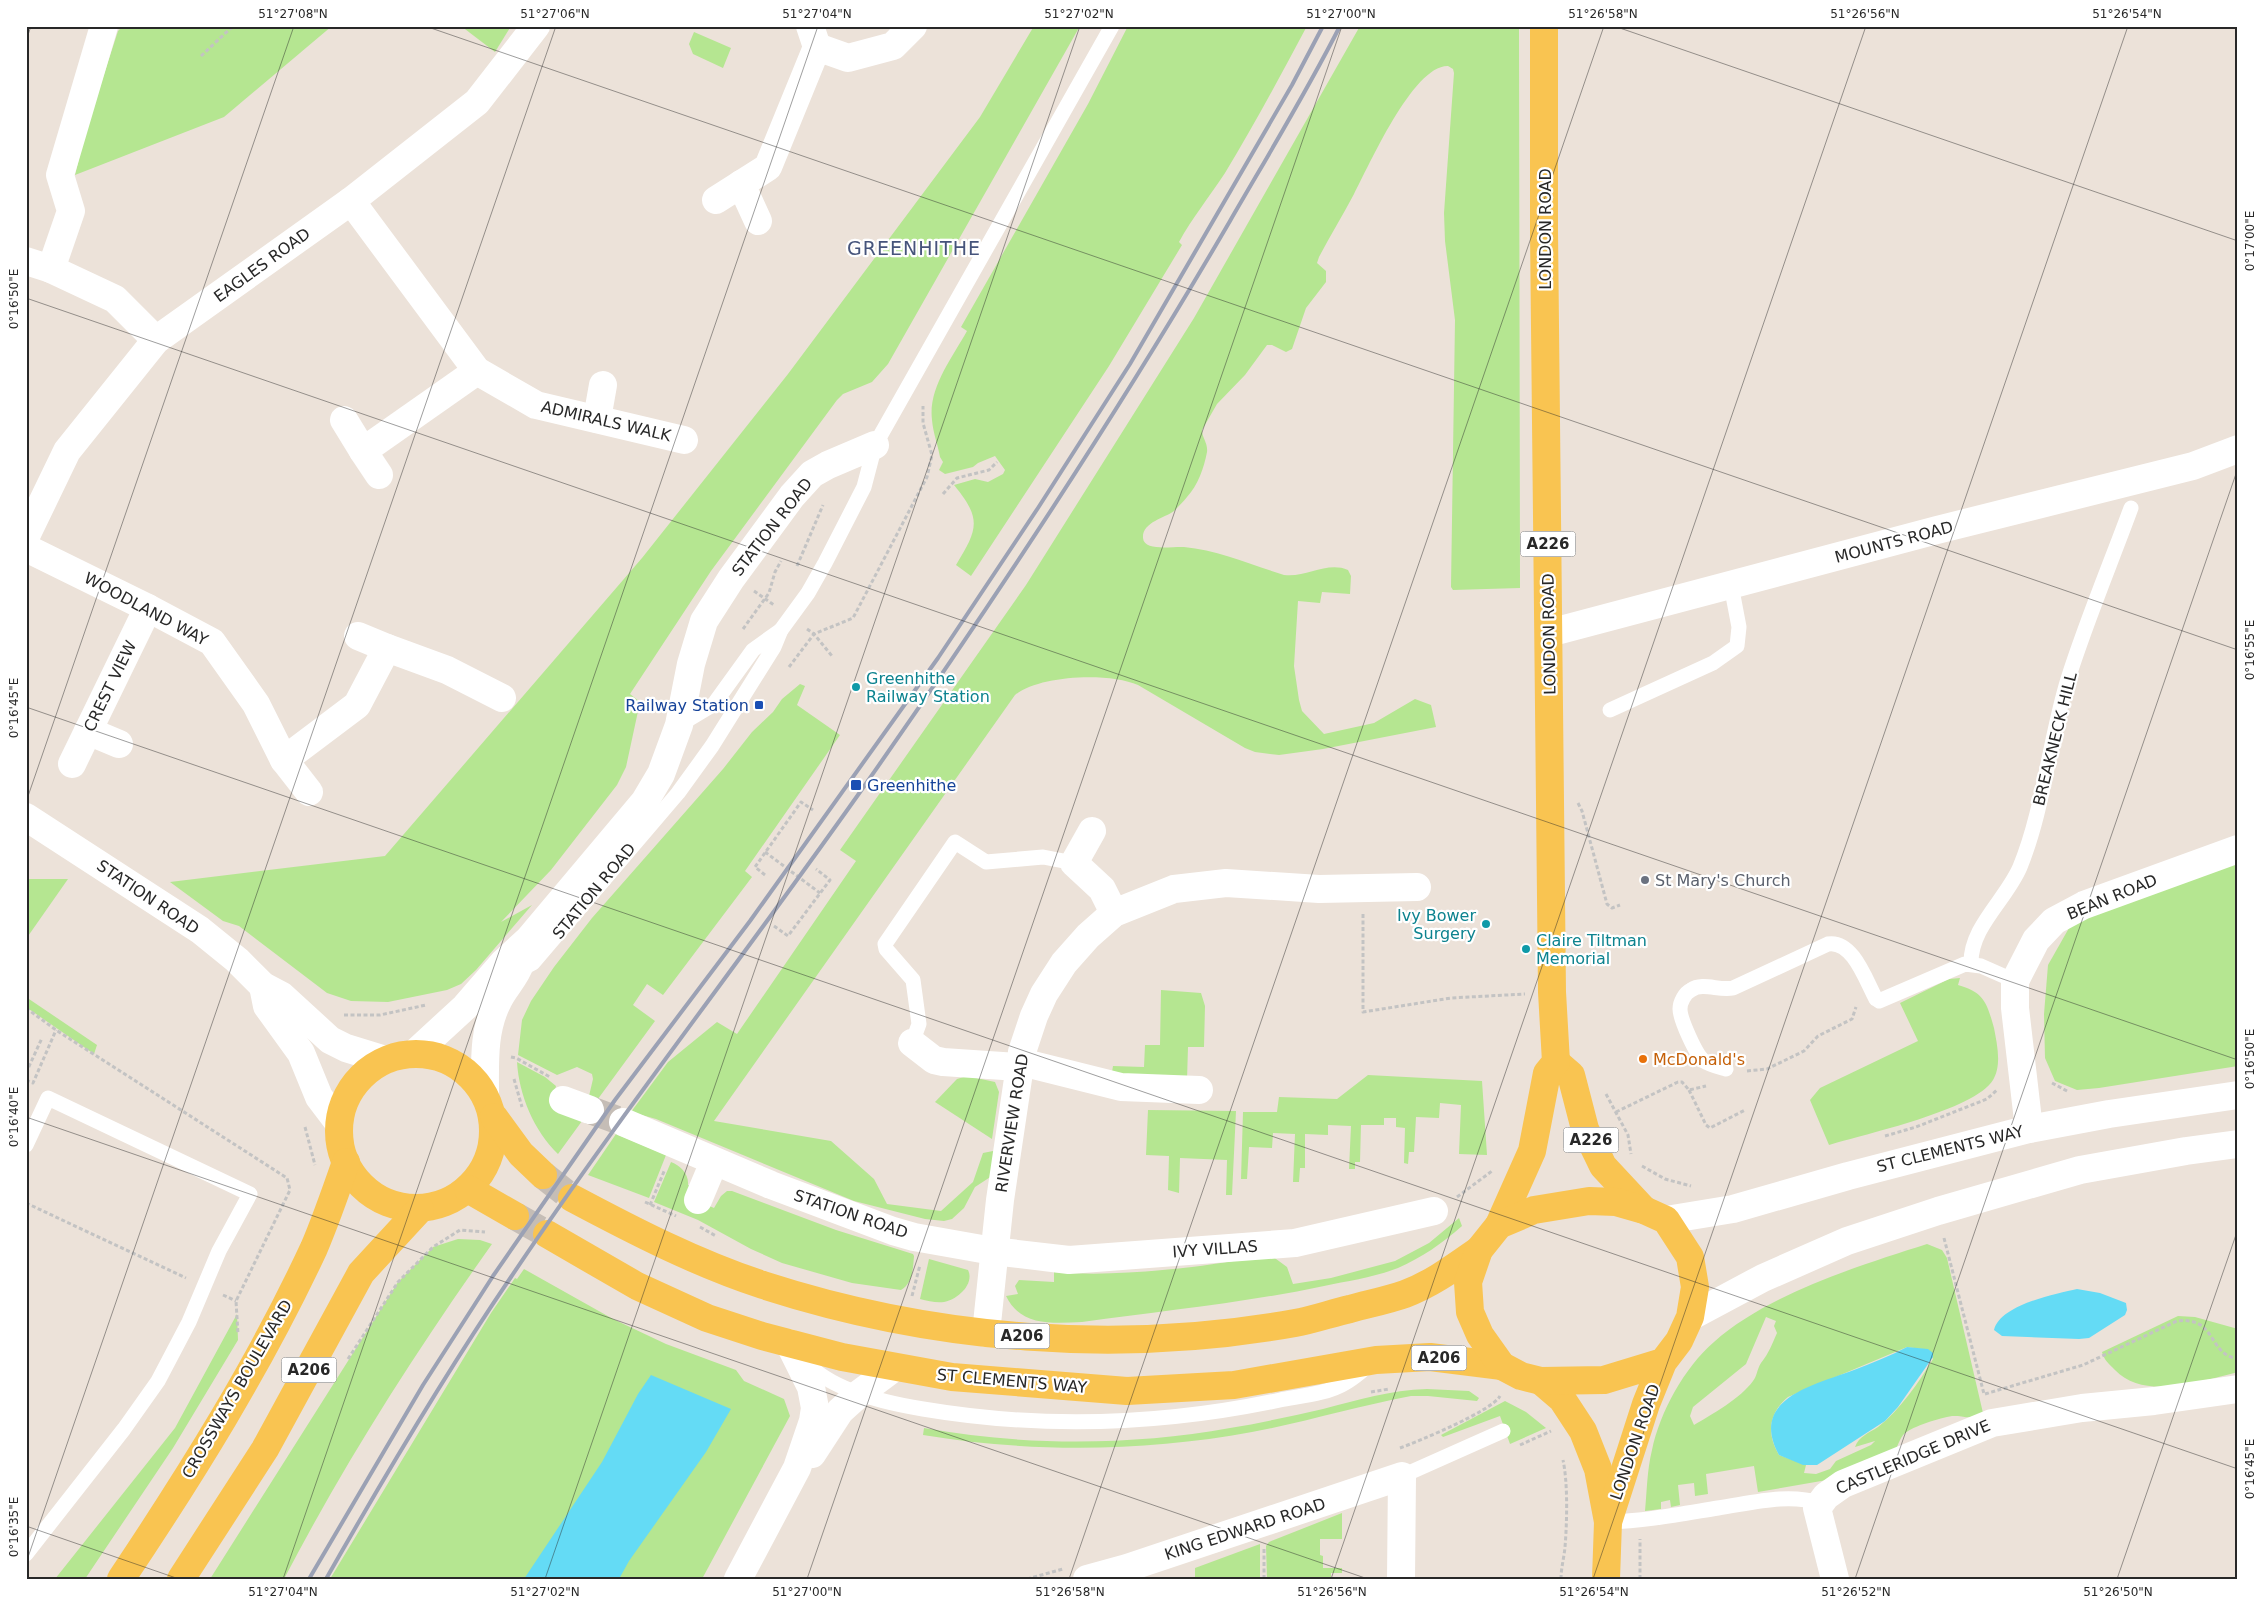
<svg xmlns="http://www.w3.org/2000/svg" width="2264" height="1605" viewBox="0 0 2264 1605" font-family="'DejaVu Sans',sans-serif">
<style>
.green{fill:#b5e691;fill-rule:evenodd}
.water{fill:#64dbf5}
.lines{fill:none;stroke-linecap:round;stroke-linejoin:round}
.street-tunnel{stroke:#c5bdb6;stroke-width:28;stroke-dasharray:28 14;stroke-linecap:butt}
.primary-tunnel{stroke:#c5bdb6;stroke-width:28;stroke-dasharray:28 14;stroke-linecap:butt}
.path{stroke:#c3c3c3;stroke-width:3;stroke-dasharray:4 2.5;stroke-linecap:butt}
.lane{stroke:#fff;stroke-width:15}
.street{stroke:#fff;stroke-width:28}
.secondary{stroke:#fff;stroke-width:28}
.primary{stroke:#f9c451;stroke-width:28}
.rail{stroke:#9ba1b4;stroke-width:4}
.ticks{fill:none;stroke:#282828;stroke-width:1;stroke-opacity:0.45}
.culture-dot{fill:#0f9aa8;stroke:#fff;stroke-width:2}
.transit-dot{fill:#1a4fb4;stroke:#fff;stroke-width:2}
.worship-dot{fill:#6b7280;stroke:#fff;stroke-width:2}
.food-dot{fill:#e8710a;stroke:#fff;stroke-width:2}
.labels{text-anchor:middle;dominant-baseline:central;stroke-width:4.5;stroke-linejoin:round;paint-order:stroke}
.shield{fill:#fff;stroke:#686868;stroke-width:1}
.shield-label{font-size:15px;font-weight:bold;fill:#282828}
.street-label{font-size:16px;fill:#282828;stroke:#fff}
.culture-label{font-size:16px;fill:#0d838f;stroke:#fff;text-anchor:start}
.transit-label{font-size:16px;fill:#164399;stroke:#fff;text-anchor:end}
.worship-label{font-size:16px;fill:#5b616d;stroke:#fff;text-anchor:start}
.food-label{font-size:16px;fill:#c56008;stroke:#fff;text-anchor:start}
.quarter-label{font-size:19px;letter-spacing:1px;fill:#46547b;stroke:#fff}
.neatline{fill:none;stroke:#282828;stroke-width:2}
.ticks-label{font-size:12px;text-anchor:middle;fill:#282828}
</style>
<rect width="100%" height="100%" fill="#ece2d9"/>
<g class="green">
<polygon points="123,26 332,26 224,117 75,175 86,130 118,31"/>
<polygon points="461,26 511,26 495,52"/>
<polygon points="1034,26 1080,26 888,364 872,382 843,394 837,400 711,571 630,694 640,702 626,767 617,785 551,870 501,922 532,905 476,970 461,984 447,990 388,1002 351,1001 327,993 239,926 223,921 170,882 385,856 642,558 788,374 980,117"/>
<path d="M1128,26H1307C1281,75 1254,125 1225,173C1210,196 1192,218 1179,242L1182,245L1109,366L971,576L956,565C978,529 982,519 954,485L975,479L988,482L1003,474L1005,470L995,456L978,463L973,467L945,474L939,470L943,462L940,457C938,445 933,433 932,420C928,388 952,358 967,331L961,327L1088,104Z"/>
<path d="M1360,26H1519L1520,588L1453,590L1451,587L1455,320L1445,241L1444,213L1454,73L1453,69L1448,66C1413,65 1369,166 1354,194C1343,215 1330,236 1319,257L1317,263L1326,271V282L1306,308L1292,349L1286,352L1272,345H1267L1245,375L1217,404L1202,430C1202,438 1208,443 1207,452C1204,468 1198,485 1187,497C1183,502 1178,507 1174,511C1165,518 1142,522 1143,538C1144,552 1174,546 1184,547C1218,550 1252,565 1284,575C1306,578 1327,561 1348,570L1351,576L1350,594L1322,592L1320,603L1298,601L1294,666L1299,700L1302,711L1324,734L1374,723L1415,699L1431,705L1436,727L1323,749L1279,755L1255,752L1245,748L1138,685C1109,672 1039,675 1015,695L714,1121L831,1141L874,1179L887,1204L941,1211L973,1182L983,1153L998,1150L995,1174L975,1187L964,1208L952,1219L944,1221L925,1219L854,1201L656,1119L631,1112L668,1062L717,1022L737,1034L856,861L840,850L1026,585L1194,318Z"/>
<polygon points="694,32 731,48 723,68 693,54 689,44"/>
<polygon points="800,684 805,686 797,705 840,735 745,871 752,877 663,995 647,984 633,1005 655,1021 595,1103 589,1096 593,1079 592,1074 577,1067 557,1075 518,1055 522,1020 531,1001 554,967 592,918 723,769 752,732 773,712 782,699"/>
<polygon points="2238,862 2238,1066 2099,1088 2077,1090 2055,1081 2045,1058 2044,1014 2048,965 2069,928 2091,911"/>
<polygon points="26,879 68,879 26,939"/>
<path d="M1960,978L1958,985C1984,992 1987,1003 1994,1028C1997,1044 2002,1065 1993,1080C1975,1110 1865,1134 1829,1145L1810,1100L1820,1088L1918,1041L1900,1003L1949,979Z"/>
<polygon points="1161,990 1201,993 1205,1006 1204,1047 1188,1047 1187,1080 1111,1078 1113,1066 1144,1067 1145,1045 1160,1045"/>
<polygon points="26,997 97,1045 94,1054 26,1007"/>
<path d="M517,1062L545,1077L556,1086L552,1102L582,1121L558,1154C534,1131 519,1095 517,1062Z"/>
<polygon points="1368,1075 1482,1081 1487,1155 1459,1154 1461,1105 1440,1103 1439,1118 1416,1117 1414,1152 1409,1152 1408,1164 1404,1163 1405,1128 1396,1127 1396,1118 1384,1118 1384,1125 1361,1125 1360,1162 1355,1162 1355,1169 1349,1169 1351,1126 1328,1125 1328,1135 1305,1134 1305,1168 1300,1168 1299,1182 1293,1182 1295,1134 1273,1133 1272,1148 1249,1147 1247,1179 1241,1179 1243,1112 1277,1112 1279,1097 1337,1099"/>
<polygon points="967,1076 995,1082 999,1092 992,1139 935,1102 957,1079"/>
<polygon points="1148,1110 1236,1111 1232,1195 1226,1195 1227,1160 1180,1158 1179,1193 1168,1190 1169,1156 1146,1155"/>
<polygon points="616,1134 666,1155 649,1198 588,1175"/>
<path d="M671,1162C681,1166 689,1174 688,1185L692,1187L689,1197L714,1208L721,1196L727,1191H732L836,1230L913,1254L914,1256C913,1268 913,1283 901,1290L852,1283L782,1263L751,1249L698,1220L654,1202Z"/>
<path d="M1459,1218L1462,1226C1443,1243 1421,1258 1398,1268C1375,1277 1348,1281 1324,1286C1244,1303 1162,1311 1082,1322C1053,1323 1021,1327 1006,1296L1018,1294L1015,1286L1019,1280L1054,1282V1272C1100,1276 1147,1272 1192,1267C1219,1264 1245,1258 1272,1256L1287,1267L1293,1284L1331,1278L1395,1261L1429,1243Z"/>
<path d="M458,1239L480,1240L492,1244C416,1351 345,1462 284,1579H210L398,1282L433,1247Z"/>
<path d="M1927,1244L1942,1250L1947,1258L1983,1413C1965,1421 1968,1415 1952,1416C1940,1418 1913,1426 1904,1434C1900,1438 1897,1447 1895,1452L1827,1480L1758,1492L1754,1466L1706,1474L1708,1494L1695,1496L1694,1483L1678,1485L1680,1505L1671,1507L1670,1500L1661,1502V1509L1645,1511C1647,1491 1647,1470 1652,1450C1660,1412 1684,1368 1714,1342C1768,1294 1858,1266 1927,1244ZM1766,1317L1776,1321L1774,1326L1777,1333C1772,1344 1769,1353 1761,1363C1757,1369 1757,1376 1753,1381C1741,1398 1711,1415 1694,1425L1690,1416L1693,1407L1746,1364ZM1907,1347L1929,1350L1933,1359C1919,1382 1900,1410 1878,1427C1869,1433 1859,1436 1855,1447L1875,1441L1871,1445L1836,1461L1830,1469L1816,1474L1804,1473L1806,1465L1779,1455C1766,1433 1769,1413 1788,1397Z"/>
<path d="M929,1259L968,1270C975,1284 957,1300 944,1302C936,1303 928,1301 920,1299Z"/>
<polygon points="524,1269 613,1319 666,1344 736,1370 744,1381 784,1399 790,1416 702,1579 330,1579 491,1313 515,1278 517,1279"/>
<polygon points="237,1314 238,1340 173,1448 85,1579 55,1579 175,1428"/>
<path d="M2178,1316L2195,1317L2238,1329V1372C2202,1381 2144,1401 2115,1370C2109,1364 2104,1360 2102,1352Z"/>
<path d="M1427,1389L1469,1391L1479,1398L1477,1401L1428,1396H1411C1358,1406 1305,1422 1252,1432C1144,1452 1031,1453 923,1435L924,1428C1024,1446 1130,1446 1230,1428C1261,1423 1292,1416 1323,1409C1358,1400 1390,1390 1427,1389Z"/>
<polygon points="1505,1401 1526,1412 1546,1428 1510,1444 1500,1416 1443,1437 1441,1435"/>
<polygon points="1342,1513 1342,1539 1320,1539 1320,1555 1323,1556 1323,1568 1342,1568 1342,1573 1331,1573 1331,1579 1267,1579 1266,1546 1269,1542"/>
<polygon points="1260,1544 1260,1579 1195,1579 1195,1568"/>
</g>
<g class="water">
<path d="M2077,1289L2100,1293L2126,1303L2127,1310L2125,1315L2089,1338L2079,1339L2002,1336L1994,1330C2000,1305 2055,1294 2077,1289Z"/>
<path d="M1907,1347L1928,1349L1933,1353V1357L1898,1407L1885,1421L1817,1465H1803L1779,1455C1748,1398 1815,1385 1854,1370C1872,1363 1890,1356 1907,1347Z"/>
<polygon points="651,1375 731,1409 706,1452 629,1561 619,1579 524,1579 602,1462 638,1394"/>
</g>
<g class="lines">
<polyline class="street-tunnel" points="590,1110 623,1122"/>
<g class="primary-tunnel">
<polyline points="543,1175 572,1198"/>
<polyline points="515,1216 547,1234"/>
</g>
<g class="path">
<polyline points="201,56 233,26"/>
<polyline points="943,494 957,478 989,470 997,462"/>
<polyline points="797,566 823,505"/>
<polyline points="754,591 774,605"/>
<polyline points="743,629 769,593 775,572 781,561"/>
<polyline points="807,629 814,634 832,656"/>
<polyline points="789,667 814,634 853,618 927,477 932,455 923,423 923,406"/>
<polyline points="1578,803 1582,811 1607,904 1612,908 1620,905"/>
<polyline points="765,852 820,893"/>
<polyline points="765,875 755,867 801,802 813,810"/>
<polyline points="1363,914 1363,1012 1451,998 1525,994"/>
<polyline points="774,926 788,936 830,880 816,869"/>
<polyline points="26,1008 56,1030 287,1178 290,1190 236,1301 238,1334"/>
<polyline points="344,1015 380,1015 426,1005"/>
<polyline points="511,1057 516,1058 550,1077"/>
<polyline points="1747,1071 1767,1069 1804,1051 1818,1036 1852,1019 1856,1007"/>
<polyline points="26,1073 42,1038"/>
<polyline points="514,1079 522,1107"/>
<polyline points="26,1080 33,1083 56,1030"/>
<polyline points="2052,1083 2069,1092"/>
<polyline points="1689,1090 1706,1125 1710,1128 1745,1110"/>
<polyline points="1606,1094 1628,1135 1631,1154"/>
<polyline points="1616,1112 1678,1082 1682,1082 1689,1090 1706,1086"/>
<polyline points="305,1127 315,1165"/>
<polyline points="1885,1136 1916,1127 1987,1099 1997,1090"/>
<polyline points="1642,1166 1665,1179 1691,1186"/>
<polyline points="1457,1197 1492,1171"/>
<polyline points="645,1202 676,1216"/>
<polyline points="26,1203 186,1278"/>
<polyline points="650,1205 665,1169"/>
<polyline points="700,1227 716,1236"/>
<polyline points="1944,1238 1984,1394"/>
<polyline points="223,1295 236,1301"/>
<polyline points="912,1296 920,1265"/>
<polyline points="348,1359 398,1282 433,1247 460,1230 485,1232"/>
<polyline points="1371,1392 1389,1389"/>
<path d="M1985,1394L2083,1365L2177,1321C2217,1316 2207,1354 2238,1359"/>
<polyline points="1520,1445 1551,1431"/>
<path d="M1400,1448C1419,1441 1492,1411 1500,1396"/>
<polyline points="1264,1549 1264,1579"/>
<polyline points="1027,1579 1063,1569"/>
<path d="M1561,1579C1561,1568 1564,1558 1565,1547C1567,1523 1568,1483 1563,1460"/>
<polyline points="1640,1579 1640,1539"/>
</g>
<g class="lane">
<polyline points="1610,710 1713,663 1737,646 1739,627 1731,585"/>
<polyline points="679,725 714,704 753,650 781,630"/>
<path d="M1971,964C1970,927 2006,900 2020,867C2044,808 2049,741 2068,679C2086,622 2110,565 2131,508"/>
<polyline points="518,971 533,963 678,793 712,746 774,647 781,630 808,593 825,563 864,487 875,445 1112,26"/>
<polyline points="1879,1001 1965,964 1981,966 2015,981"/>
<polyline points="912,1043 919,1024 913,980 886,949 885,944 955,842 986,862 1043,857 1074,863"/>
<path d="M1726,1069C1719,1067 1710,1065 1704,1061C1696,1055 1680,1019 1680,1009C1680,1002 1685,993 1691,990C1703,982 1719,991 1733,988L1828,944C1853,940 1866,981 1876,999"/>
<polyline points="26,1145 48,1098 250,1194 219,1251 189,1322 158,1381 124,1429 26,1554"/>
<path d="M806,1362C832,1391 886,1403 923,1409C1042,1429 1162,1425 1280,1400C1300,1396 1327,1394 1345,1383C1353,1379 1360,1372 1367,1367"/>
<polyline points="1402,1476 1503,1431"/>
<path d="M1608,1522C1645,1521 1681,1514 1718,1508C1752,1503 1787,1493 1820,1503"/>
</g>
<g class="street">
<polyline points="817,47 848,58 893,46 913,26"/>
<polyline points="741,184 758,221"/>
<polyline points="716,200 768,167 817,47 810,26"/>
<polyline points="351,201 477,371 536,405 684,440"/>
<polyline points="26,261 51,269 115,299 156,340"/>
<polyline points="51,269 71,211 60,175 104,26"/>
<polyline points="597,419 603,385"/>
<polyline points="344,420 363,451 477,371"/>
<polyline points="363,451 379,475"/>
<polyline points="26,536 67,451 156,340 351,201 477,102 536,26"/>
<polyline points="26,548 148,608 212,642 256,704 284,760 357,705 387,648 447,670 502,698"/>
<polyline points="1549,633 1937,530 2193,466 2238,449"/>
<polyline points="358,636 387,648"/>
<polyline points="88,731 119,744"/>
<polyline points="284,760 309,792"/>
<polyline points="72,764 148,608"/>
<polyline points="1092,831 1074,863 1102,889 1114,913"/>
<polyline points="912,1043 934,1060 943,1062 1019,1067 1033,1065 1121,1087 1199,1090"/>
<polyline points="415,1053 465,1007 504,962 529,939 645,801 661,774 679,725 691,664 704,621 731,579 792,496 812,474 828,465 875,445"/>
<path d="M485,1094C485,1062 483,1030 498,1001C504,988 516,977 520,964"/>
<polyline points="563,1100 590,1110"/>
<polyline points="623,1122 771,1185 893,1231 914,1237 993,1251 1069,1260 1295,1243 1434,1211"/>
<polyline points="2029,1129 2015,1008 2015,981 2036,940 2054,921 2084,905 2238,849"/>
<polyline points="698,1200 714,1162"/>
<polyline points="986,1333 1000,1200 1022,1052 1034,1016 1044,994 1064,963 1088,936 1114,913 1174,889 1226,883 1319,889 1417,887"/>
<polyline points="812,1454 840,1411 860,1393 895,1367"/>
<polyline points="738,1579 797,1468 813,1421 815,1408 811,1387 789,1343"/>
<polyline points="1087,1579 1127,1568 1402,1476 1401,1579"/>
<polyline points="1835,1579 1817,1508 1826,1496 1843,1484 1992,1423 2082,1408 2154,1401 2238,1389"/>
</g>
<g class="secondary">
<polyline points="26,817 200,930 237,960 263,986 282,996 330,1040 346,1048 385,1060"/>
<polyline points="263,986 267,1006 301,1053 319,1097 338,1122"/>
<polyline points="1666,1220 1733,1209 1848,1176 2029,1129 2109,1114 2238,1095"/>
<polyline points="1690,1317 1763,1278 1847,1241 1938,1211 2080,1170 2186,1151 2238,1144"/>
</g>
<g class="primary">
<circle cx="416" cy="1131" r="77"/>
<polyline points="1556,1062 1571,1075 1585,1129 1603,1166 1644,1210"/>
<polyline points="494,1117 521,1154 543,1175"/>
<polyline points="468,1189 515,1216"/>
<path d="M572,1198C634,1231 696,1263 763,1285C933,1340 1118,1355 1295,1323C1313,1320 1332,1313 1350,1309C1368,1304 1388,1300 1405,1294C1432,1284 1456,1266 1479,1250"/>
<polyline points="1499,1225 1532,1151 1547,1073 1556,1062 1552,992 1544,231 1544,26"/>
<polyline points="547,1234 637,1286 707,1318 762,1336 842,1357 952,1377 1127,1391 1234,1385 1376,1360 1430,1357 1502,1366"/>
<polyline points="1541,1381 1562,1399 1583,1431 1598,1469 1608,1522 1606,1579"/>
<polyline points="1608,1522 1646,1404 1663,1362 1679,1341 1690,1317 1695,1287 1690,1257 1666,1220 1644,1210 1616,1202 1589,1201 1534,1210 1499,1225 1479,1250 1468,1282 1470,1312 1480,1335 1502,1366 1521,1376 1541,1381 1604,1380 1663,1362"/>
<path d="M121,1579C192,1473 260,1364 314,1248C326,1220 336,1191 346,1162"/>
<polyline points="181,1579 265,1449 361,1273 420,1209"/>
</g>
<g class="rail">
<polyline points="309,1579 423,1385 493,1276 615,1100 750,921 938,658 1038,508 1130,364 1292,85 1323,26"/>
<path d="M326,1579C384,1477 445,1374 511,1277C624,1109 749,950 865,785C994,601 1117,415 1230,221C1267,157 1306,93 1340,26"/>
</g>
</g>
<path class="ticks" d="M425,26L2238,650M1614,26L2238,241M26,41L31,26M26,298L2238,1060M26,707L2238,1469M26,802L294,26M26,1117L1368,1579M26,1526L179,1579M26,1563L556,26M283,1579L818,26M545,1579L1080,26M807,1579L1342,26M1069,1579L1604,26M1331,1579L1866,26M1593,1579L2128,26M1855,1579L2238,468M2117,1579L2238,1229"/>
<g class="culture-dot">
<circle cx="856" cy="687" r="5"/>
<circle cx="1486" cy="924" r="5"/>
<circle cx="1526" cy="949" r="5"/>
</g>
<g class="transit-dot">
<rect x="754" y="700" width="10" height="10" rx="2.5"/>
<rect x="850" y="779" width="12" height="12" rx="2.5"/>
</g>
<circle class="worship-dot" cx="1645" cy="880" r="5"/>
<circle class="food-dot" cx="1643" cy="1059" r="5"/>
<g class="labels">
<g class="shield">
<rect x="1520.5" y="531.5" width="55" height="25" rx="4"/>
<rect x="1563.5" y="1127.5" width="55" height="25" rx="4"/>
<rect x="994.5" y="1323.5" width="55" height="25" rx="4"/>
<rect x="1411.5" y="1345.5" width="55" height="25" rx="4"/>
<rect x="281.5" y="1357.5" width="55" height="25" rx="4"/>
</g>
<g class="shield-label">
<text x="1548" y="544">A226</text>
<text x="1591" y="1140">A226</text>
<text x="1022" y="1336">A206</text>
<text x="1439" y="1358">A206</text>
<text x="309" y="1370">A206</text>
</g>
<g class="street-label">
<text transform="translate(1545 229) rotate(-90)">LONDON ROAD</text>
<text transform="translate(262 265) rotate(-36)">EAGLES ROAD</text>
<text transform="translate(606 421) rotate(13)">ADMIRALS WALK</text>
<text transform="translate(772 527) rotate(-52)">STATION ROAD</text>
<text transform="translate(1894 542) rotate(-15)">MOUNTS ROAD</text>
<text transform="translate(146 609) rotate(28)">WOODLAND WAY</text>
<text transform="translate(1549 634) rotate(-91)">LONDON ROAD</text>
<text transform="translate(110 686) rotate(-64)">CREST VIEW</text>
<text transform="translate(2055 739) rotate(-76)">BREAKNECK HILL</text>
<text transform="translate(594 891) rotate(-50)">STATION ROAD</text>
<text transform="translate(148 897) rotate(34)">STATION ROAD</text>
<text transform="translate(2112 897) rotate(-22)">BEAN ROAD</text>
<text transform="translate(1012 1123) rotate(-81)">RIVERVIEW ROAD</text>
<text transform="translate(1950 1149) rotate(-14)">ST CLEMENTS WAY</text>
<text transform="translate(851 1214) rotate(19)">STATION ROAD</text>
<text transform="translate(1215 1249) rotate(-4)">IVY VILLAS</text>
<text transform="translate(1012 1381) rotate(5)">ST CLEMENTS WAY</text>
<text transform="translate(237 1389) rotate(-60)">CROSSWAYS BOULEVARD</text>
<text transform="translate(1635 1442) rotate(-71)">LONDON ROAD</text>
<text transform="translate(1913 1457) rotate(-23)">CASTLERIDGE DRIVE</text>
<text transform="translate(1245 1529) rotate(-18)">KING EDWARD ROAD</text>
</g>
<g class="culture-label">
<text x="866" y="678">Greenhithe<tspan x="866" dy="18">Railway Station</tspan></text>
<text x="1476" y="915" text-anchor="end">Ivy Bower<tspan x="1476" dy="18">Surgery</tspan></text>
<text x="1536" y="940">Claire Tiltman<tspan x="1536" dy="18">Memorial</tspan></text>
</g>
<g class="transit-label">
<text x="749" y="705">Railway Station</text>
<text x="867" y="785" text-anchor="start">Greenhithe</text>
</g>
<g class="worship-label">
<text x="1655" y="880">St Mary's Church</text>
</g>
<g class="food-label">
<text x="1653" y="1059">McDonald's</text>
</g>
<g class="quarter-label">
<text x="914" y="248">GREENHITHE</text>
</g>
</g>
<rect width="2264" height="1605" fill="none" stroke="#ffffff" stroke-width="55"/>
<rect x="28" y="28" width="2208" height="1550" class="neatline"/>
<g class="ticks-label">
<text x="293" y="18">51°27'08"N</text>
<text x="555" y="18">51°27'06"N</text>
<text x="817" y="18">51°27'04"N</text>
<text x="1079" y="18">51°27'02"N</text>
<text x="1341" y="18">51°27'00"N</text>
<text x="1603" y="18">51°26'58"N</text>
<text x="1865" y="18">51°26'56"N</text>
<text x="2127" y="18">51°26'54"N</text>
<text transform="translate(2250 241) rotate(-90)" y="4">0°17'00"E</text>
<text transform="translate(14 299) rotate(-90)" y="4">0°16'50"E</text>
<text transform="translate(2250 650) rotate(-90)" y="4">0°16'55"E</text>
<text transform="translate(14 708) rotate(-90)" y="4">0°16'45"E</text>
<text transform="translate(2250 1059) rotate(-90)" y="4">0°16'50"E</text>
<text transform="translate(14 1117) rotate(-90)" y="4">0°16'40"E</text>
<text transform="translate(2250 1469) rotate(-90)" y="4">0°16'45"E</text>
<text transform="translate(14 1527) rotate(-90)" y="4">0°16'35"E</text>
<text x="283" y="1596">51°27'04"N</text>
<text x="545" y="1596">51°27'02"N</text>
<text x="807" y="1596">51°27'00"N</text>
<text x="1070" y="1596">51°26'58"N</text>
<text x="1332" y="1596">51°26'56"N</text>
<text x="1594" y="1596">51°26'54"N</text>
<text x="1856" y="1596">51°26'52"N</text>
<text x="2118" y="1596">51°26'50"N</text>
</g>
</svg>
